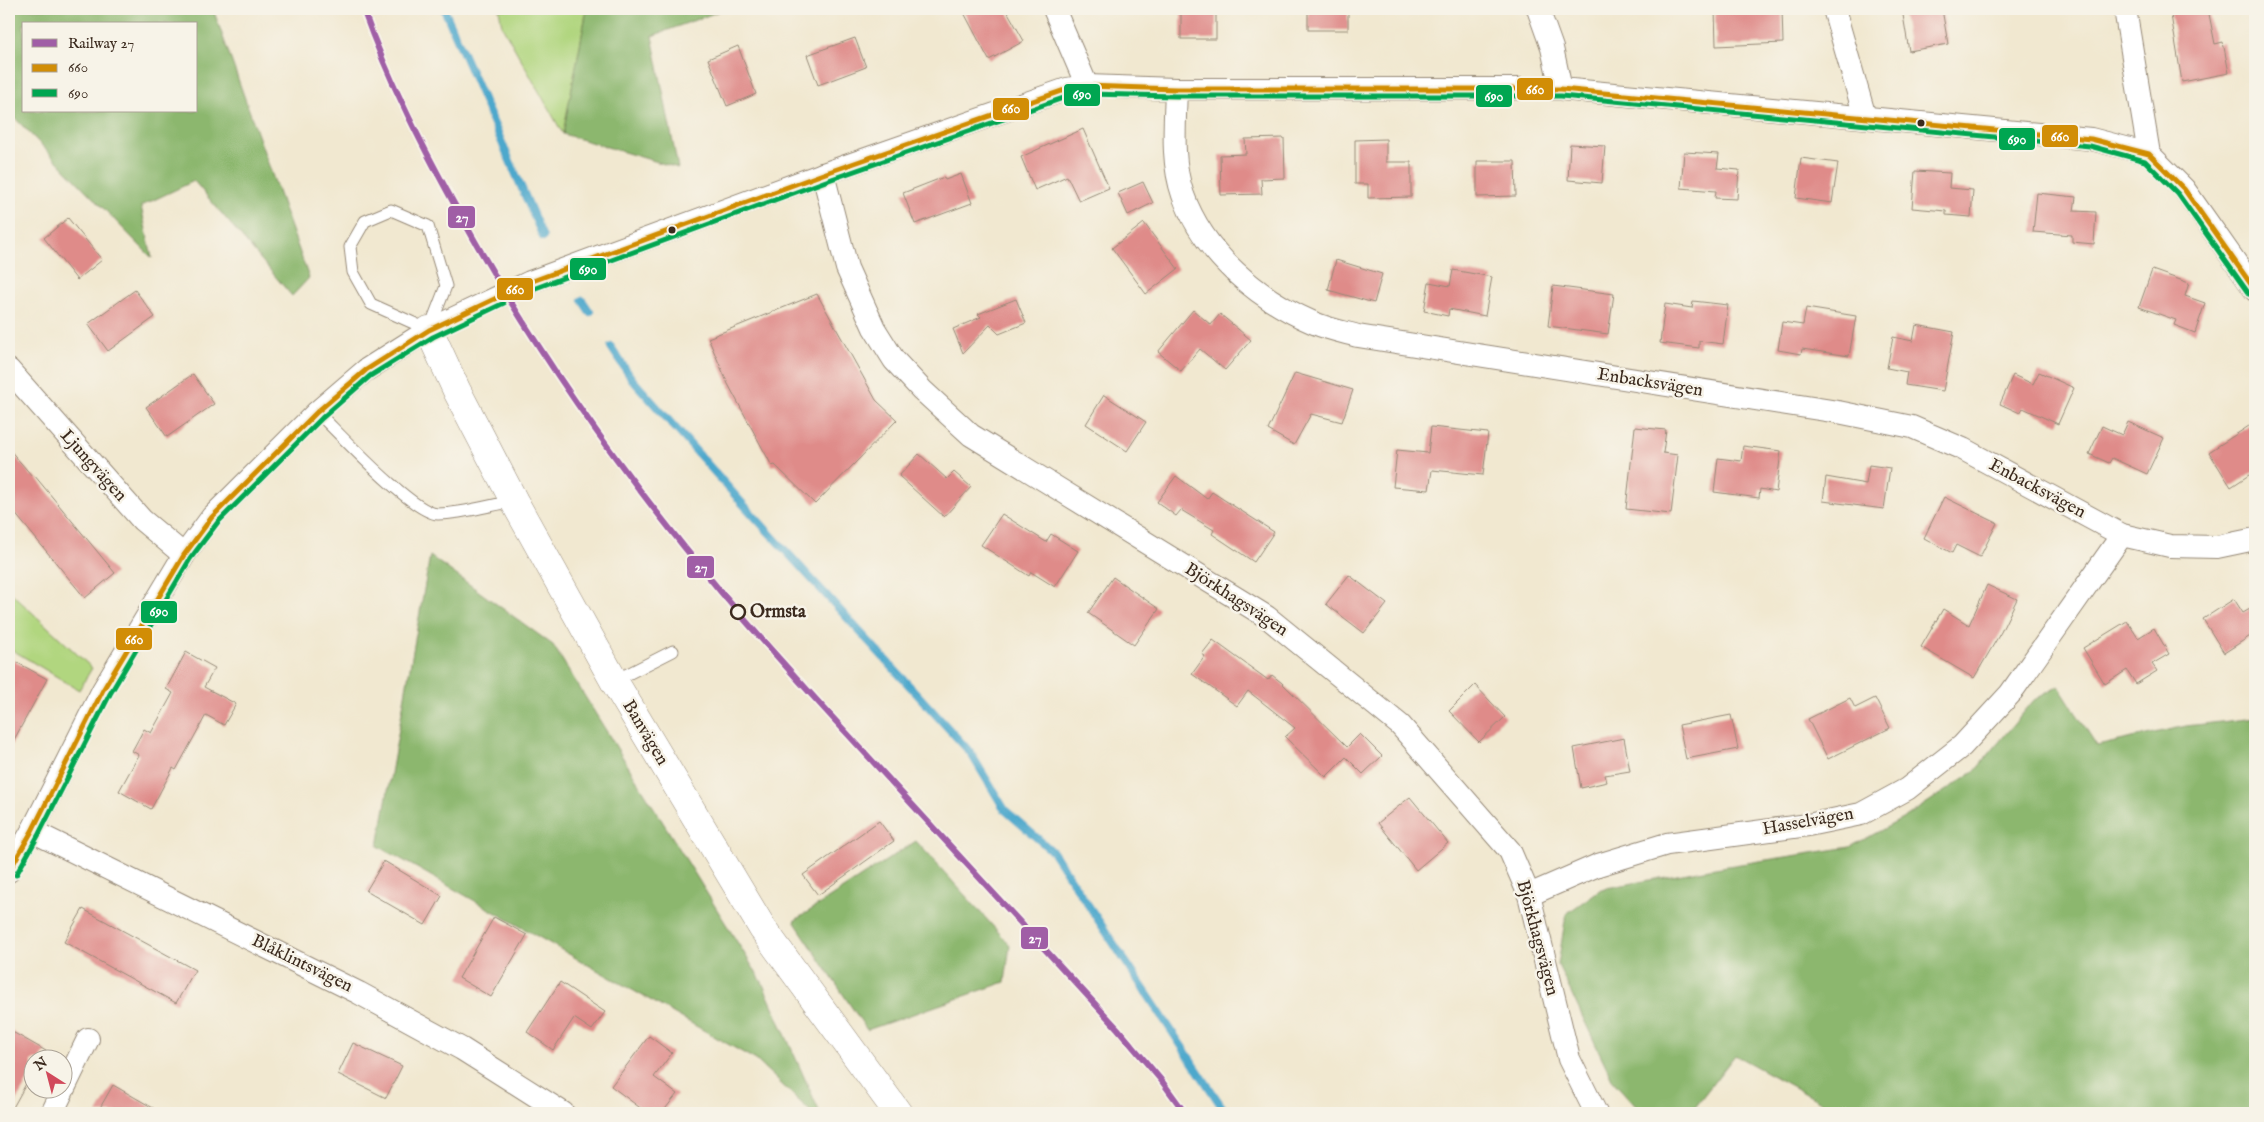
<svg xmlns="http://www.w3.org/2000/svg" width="2264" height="1122" viewBox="0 0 2264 1122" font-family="'IM FELL English',serif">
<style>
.green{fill:#b1d67f;stroke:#76804e}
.forest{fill:#8cb76e;stroke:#647046;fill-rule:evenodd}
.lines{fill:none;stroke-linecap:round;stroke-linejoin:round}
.stream{stroke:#4ea8cc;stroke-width:8}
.building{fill:#df8b89}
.service-casing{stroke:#968977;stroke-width:13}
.minor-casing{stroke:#968977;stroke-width:24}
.tertiary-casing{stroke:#968977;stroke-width:29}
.service{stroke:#fff;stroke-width:11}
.minor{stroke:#fff;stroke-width:22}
.tertiary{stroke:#fff;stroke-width:28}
.bus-1-casing{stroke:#f7f3e8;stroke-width:9}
.bus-2-casing{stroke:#f7f3e8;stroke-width:9}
.bus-1{stroke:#d18d06;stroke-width:5}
.bus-2{stroke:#00a651;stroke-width:5}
.rail-1-casing{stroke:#f7f3e8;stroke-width:10}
.rail-1{stroke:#a05ea6;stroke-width:6}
.bus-dot{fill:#3b2a1e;stroke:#f7f3e8;stroke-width:2}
.stop-dot{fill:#f7f3e8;stroke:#3b2a1e;stroke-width:2.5}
.labels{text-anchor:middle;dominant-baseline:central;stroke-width:5;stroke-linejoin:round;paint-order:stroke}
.street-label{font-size:18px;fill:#3b2a1e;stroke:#f7f3e8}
.stop-label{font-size:18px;font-weight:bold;fill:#3b2a1e;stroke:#f7f3e8;text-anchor:start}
.line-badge{stroke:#f7f3e8;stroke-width:2}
.badge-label{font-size:14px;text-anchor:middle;font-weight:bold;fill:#fff}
</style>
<rect width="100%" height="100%" fill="#f7f3e8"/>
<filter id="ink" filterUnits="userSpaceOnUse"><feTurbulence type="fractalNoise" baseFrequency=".02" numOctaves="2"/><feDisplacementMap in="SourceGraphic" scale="10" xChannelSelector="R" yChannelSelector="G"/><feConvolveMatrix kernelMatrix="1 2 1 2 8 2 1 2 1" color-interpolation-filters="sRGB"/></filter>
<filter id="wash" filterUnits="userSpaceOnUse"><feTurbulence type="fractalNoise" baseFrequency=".0096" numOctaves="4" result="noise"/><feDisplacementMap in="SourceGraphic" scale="20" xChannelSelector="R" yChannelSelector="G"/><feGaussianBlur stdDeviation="1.12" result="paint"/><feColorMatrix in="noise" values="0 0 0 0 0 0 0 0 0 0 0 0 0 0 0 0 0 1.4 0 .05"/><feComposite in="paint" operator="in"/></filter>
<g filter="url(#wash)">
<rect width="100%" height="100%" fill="#f1e8d0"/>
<g class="green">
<polygon points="499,9 587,9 563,134 502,26"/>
<polygon points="9,591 92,668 79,690 9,648"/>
</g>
<g class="forest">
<path d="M9,9H213L309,278L292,296L194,181L141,206L152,258L9,112ZM24,24H196V111H24Z"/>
<polygon points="587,9 725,9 652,36 678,168 563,134"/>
<polygon points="430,556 553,645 762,982 820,1113 812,1113 756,1060 378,846"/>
<polygon points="2059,686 2097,746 2186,726 2255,718 2255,1113 1841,1113 1735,1055 1690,1113 1642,1113 1613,1081 1558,965 1566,914 1601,889 1715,868 1850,847 1904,818 1975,771 2034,700"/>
<polygon points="916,841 1010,945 1005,982 867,1030 794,921"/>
</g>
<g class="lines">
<g class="stream">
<polyline points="444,9 543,237"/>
<polyline points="582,300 590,312"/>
<polyline points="611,347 632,379 742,503 970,752 1005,810 1053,852 1226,1113"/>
</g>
</g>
<g id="blocks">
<g class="building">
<polygon points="962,9 1006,9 1024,41 989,60"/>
<rect x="1181" y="9" width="35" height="30"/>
<rect x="1308" y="9" width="40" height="21"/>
<polygon points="1715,9 1782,9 1783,43 1716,46"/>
<polygon points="1902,9 1942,9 1948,44 1909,51"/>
<polygon points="2170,9 2208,9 2215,44 2223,42 2229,73 2182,82"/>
<polygon points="855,38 866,67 818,85 807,55"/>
<polygon points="738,46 756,94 727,106 708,59"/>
<polygon points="1083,129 1109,188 1079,201 1067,176 1035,190 1021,157"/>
<polygon points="1284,138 1285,178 1261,179 1262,194 1221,195 1220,155 1246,154 1245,139"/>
<polygon points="1386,139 1386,162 1411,162 1411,197 1368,198 1368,184 1355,184 1355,140"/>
<polygon points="1570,144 1605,146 1602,183 1568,180"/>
<polygon points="1684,152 1719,154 1717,168 1739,170 1737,199 1715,198 1716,191 1681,188"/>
<polygon points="1801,158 1838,163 1832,203 1796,198"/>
<polygon points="1477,161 1515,161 1516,196 1477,197"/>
<polygon points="1915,171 1950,173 1949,188 1973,190 1971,217 1946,215 1946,211 1912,208"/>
<polygon points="961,174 972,203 915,224 903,193 944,177 945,180"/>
<polygon points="1143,182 1153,203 1128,215 1118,193"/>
<polygon points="2037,193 2076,197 2074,211 2096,212 2094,244 2072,242 2072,235 2033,232"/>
<polygon points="68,218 102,260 77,280 44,238"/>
<polygon points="1144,223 1178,269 1146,294 1112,248"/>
<polygon points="1336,260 1382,274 1374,303 1328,290"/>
<polygon points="1453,270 1492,277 1485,316 1449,309 1448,316 1424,311 1429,282 1450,286"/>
<polygon points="2152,270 2189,283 2185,296 2205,303 2195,333 2174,325 2176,320 2139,307"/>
<polygon points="1553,286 1614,294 1608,334 1548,326"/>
<polygon points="135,290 155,317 108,351 88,324"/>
<polygon points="817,294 876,400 897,420 815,504 775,465 772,466 728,384 708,338"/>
<polygon points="1016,299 1026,323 999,334 990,325 963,353 953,329 981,317 978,314"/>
<polygon points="1693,301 1728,305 1723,344 1699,341 1699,348 1660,343 1665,304 1692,308"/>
<polygon points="1806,308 1856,316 1849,356 1802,349 1801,354 1778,350 1782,322 1803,325"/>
<polygon points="1193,310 1211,325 1220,314 1251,340 1225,370 1200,349 1181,371 1158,352"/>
<polygon points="1916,325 1954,332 1943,391 1905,385 1907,372 1887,368 1893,337 1913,341"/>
<polygon points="2039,372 2074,388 2058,424 2023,408 2020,413 2000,404 2013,375 2033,384"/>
<polygon points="1295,373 1353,390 1342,422 1311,414 1294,445 1268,430"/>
<polygon points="193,374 214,404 167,437 146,407"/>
<polygon points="1104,395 1146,422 1127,451 1086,424"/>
<polygon points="2128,422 2164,438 2147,474 2112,458 2109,463 2089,454 2102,426 2122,435"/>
<polygon points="2255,422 2255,471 2231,487 2209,452"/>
<polygon points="1431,427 1488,433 1483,475 1432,470 1429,490 1393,487 1397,450 1428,453"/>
<polygon points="1635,427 1666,430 1663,453 1678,455 1671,514 1626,509"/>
<polygon points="1743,446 1781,451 1776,492 1760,489 1759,498 1714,492 1718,458 1741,461"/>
<polygon points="9,449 32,476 34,475 115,573 85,598 9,506"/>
<polygon points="919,454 947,479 954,472 971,487 944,517 899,476"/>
<polygon points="1869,465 1890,468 1884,509 1823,501 1826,477 1866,484"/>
<polygon points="1176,476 1207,499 1212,492 1274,532 1254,562 1212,534 1214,530 1181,510 1176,516 1157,502"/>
<polygon points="1944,497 1997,523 1980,557 1956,545 1952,553 1924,538"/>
<polygon points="1002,514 1046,542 1051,534 1078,551 1055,587 1031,572 1029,576 981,545"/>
<polygon points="1349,575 1387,604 1364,633 1326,604"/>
<polygon points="1113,577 1159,609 1134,645 1088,613"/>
<polygon points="1987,585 2017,599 2001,632 1974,678 1921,647 1943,609 1969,625"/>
<polygon points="2234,599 2243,613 2255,606 2255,633 2224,653 2203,619"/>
<polygon points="2127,621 2138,638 2154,628 2169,654 2152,664 2157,671 2136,684 2127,670 2105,684 2083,648"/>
<polygon points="1213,640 1268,680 1272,675 1282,683 1347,747 1360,734 1382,756 1363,774 1346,757 1326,777 1285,737 1295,728 1248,691 1237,706 1192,674 1205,656 1202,654"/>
<polygon points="186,652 215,668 204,687 236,704 224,725 206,715 176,770 173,768 151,809 119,791 139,755 132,751 144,729 151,733 173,693 166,689"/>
<polygon points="9,658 47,679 9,749"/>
<polygon points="1475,685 1505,717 1479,742 1449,711"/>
<polygon points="1850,698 1855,708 1875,698 1890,728 1828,759 1808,719"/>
<polygon points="1731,715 1738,749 1686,759 1679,725"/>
<polygon points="1624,738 1630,771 1605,775 1607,782 1581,788 1574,748"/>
<polygon points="1410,797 1448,843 1416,870 1378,823"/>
<polygon points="879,821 894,841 818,895 803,875"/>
<polygon points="384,861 442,896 425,925 366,891"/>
<polygon points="83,909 195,970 176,1003 64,942"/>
<polygon points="494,917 527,935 491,997 459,978"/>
<polygon points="560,982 605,1012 592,1030 574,1018 553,1050 527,1032"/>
<polygon points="9,1030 46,1051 40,1060 32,1060 32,1073 10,1113"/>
<polygon points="649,1036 672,1053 654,1077 677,1094 662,1113 647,1113 611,1086"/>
<polygon points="353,1043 402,1066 386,1098 338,1074"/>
<polygon points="113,1085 162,1113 97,1113"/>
</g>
</g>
</g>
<g filter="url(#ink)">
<use href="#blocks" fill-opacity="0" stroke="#968977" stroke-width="1"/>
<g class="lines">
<defs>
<g id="service">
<polygon points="391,210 428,226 446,286 429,330 371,304 353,272 350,247 365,221"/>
<path d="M317,412C338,432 413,514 438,514C463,514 490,505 514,501"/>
<polyline points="614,681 673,651"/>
</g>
<g id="minor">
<polyline points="1054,9 1087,86"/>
<polyline points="1538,9 1552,48 1561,89"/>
<polyline points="1834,9 1865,117"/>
<polyline points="2125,9 2149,154"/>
<path d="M1176,89C1175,124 1171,161 1183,195C1204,254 1258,299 1314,323C1328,329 1343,332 1358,336L1838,412L1912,427L1963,449L2122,535L2170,546L2217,547L2255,539"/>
<polyline points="823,174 847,268 874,328 894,360 922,390 971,435 1267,617 1400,725 1510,851 1529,895 1569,1059 1596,1113"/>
<polyline points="9,370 142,520 184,555"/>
<polyline points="32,831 359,993 462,1049 563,1113"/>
<polyline points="9,871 32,831 103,690 184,555 212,517 317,412 366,370 429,330 530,282 823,174 1067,89 1087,86 1176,89 1561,89 2091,139 2149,154 2184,189 2255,290"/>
<polyline points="1529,895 1598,865 1667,844 1808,825 1861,814 1907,789 1962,746 2010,694 2122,535"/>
<polyline points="52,1113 88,1039"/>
</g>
<polyline id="tertiary" points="429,330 457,391 514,501 614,681 763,929 898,1113"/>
</defs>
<use href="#service" class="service-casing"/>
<use href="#minor" class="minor-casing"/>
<use href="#tertiary" class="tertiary-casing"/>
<use href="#service" class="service"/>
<use href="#minor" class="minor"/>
<use href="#tertiary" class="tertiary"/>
<defs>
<polyline id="bus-1" points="9,871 32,831 103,690 184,555 212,517 317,412 366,370 429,330 530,282 823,174 1067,89 1087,86 1176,89 1561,89 2091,139 2149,154 2184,189 2255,290"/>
<polyline id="bus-2" points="16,875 39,834 110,694 190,559 218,522 322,418 370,376 433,337 533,289 826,181 1069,96 1087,94 1176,96 1561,96 2090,146 2145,161 2178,194 2249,294"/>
</defs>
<use href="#bus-1" class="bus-1-casing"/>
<use href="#bus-2" class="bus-2-casing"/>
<use href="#bus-1" class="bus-1"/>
<use href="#bus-2" class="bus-2"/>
<defs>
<path id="rail-1" d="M363,9C389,82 424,150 462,218C535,351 623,475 721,592C777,659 838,723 897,788C971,868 1044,949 1118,1029L1161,1080L1185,1113"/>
</defs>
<use href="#rail-1" class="rail-1-casing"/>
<use href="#rail-1" class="rail-1"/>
</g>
</g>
<g class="bus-dot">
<circle cx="1921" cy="123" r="4.5"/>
<circle cx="672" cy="230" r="4.5"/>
</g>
<circle class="stop-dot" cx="738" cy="612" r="7"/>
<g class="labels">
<g class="street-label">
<text transform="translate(1650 383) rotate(9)">Enbacksvägen</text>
<text transform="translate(93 466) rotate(48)">Ljungvägen</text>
<text transform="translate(2037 489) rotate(28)">Enbacksvägen</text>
<text transform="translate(1236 600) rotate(33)">Björkhagsvägen</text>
<text transform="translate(645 733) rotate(59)">Banvägen</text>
<text transform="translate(1808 822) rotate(-10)">Hasselvägen</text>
<text transform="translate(1537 938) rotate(75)">Björkhagsvägen</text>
<text transform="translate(302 964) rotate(26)">Blåklintsvägen</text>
</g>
<g class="stop-label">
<text x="750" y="612">Ormsta</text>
</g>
</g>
<g class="line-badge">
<rect x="1516" y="77" width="38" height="24" rx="5" fill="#d18d06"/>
<rect x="1063" y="83" width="38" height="24" rx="5" fill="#00a651"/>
<rect x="1475" y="84" width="38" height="24" rx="5" fill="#00a651"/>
<rect x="992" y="97" width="38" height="24" rx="5" fill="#d18d06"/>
<rect x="2041" y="124" width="38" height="24" rx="5" fill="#d18d06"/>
<rect x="1998" y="127" width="38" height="24" rx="5" fill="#00a651"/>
<rect x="447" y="205" width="29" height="24" rx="5" fill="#a05ea6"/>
<rect x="569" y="257" width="38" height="24" rx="5" fill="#00a651"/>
<rect x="496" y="277" width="38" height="24" rx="5" fill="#d18d06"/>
<rect x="686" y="555" width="29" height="24" rx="5" fill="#a05ea6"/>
<rect x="140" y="600" width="38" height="24" rx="5" fill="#00a651"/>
<rect x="115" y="627" width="38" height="24" rx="5" fill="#d18d06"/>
<rect x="1020" y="926" width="29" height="24" rx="5" fill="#a05ea6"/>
</g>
<g class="badge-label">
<text x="1535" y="94">660</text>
<text x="1082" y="99">690</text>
<text x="1494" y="101">690</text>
<text x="1011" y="113">660</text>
<text x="2060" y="141">660</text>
<text x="2017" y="144">690</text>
<text x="462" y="222">27</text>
<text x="588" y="274">690</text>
<text x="515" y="294">660</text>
<text x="701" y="572">27</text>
<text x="159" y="616">690</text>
<text x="134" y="644">660</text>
<text x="1035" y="943">27</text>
</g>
<rect width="2264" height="1122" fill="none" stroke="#f7f3e8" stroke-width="30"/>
<rect x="22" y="22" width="175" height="90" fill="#f7f3e8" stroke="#aca397"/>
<rect x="32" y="39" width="25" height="8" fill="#a05ea6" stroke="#aca397"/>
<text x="68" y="48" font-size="15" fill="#3b2a1e">Railway 27</text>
<rect x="32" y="64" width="25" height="8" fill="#d18d06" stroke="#aca397"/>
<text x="68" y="72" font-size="15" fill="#3b2a1e">660</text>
<rect x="32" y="89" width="25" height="8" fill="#00a651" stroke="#aca397"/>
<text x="68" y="98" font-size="15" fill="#3b2a1e">690</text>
<g transform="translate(48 1074) rotate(324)"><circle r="24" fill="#f7f3e8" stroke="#aca397"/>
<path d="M0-4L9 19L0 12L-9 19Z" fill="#d1495b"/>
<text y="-8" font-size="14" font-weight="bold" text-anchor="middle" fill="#3b2a1e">N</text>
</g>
</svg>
